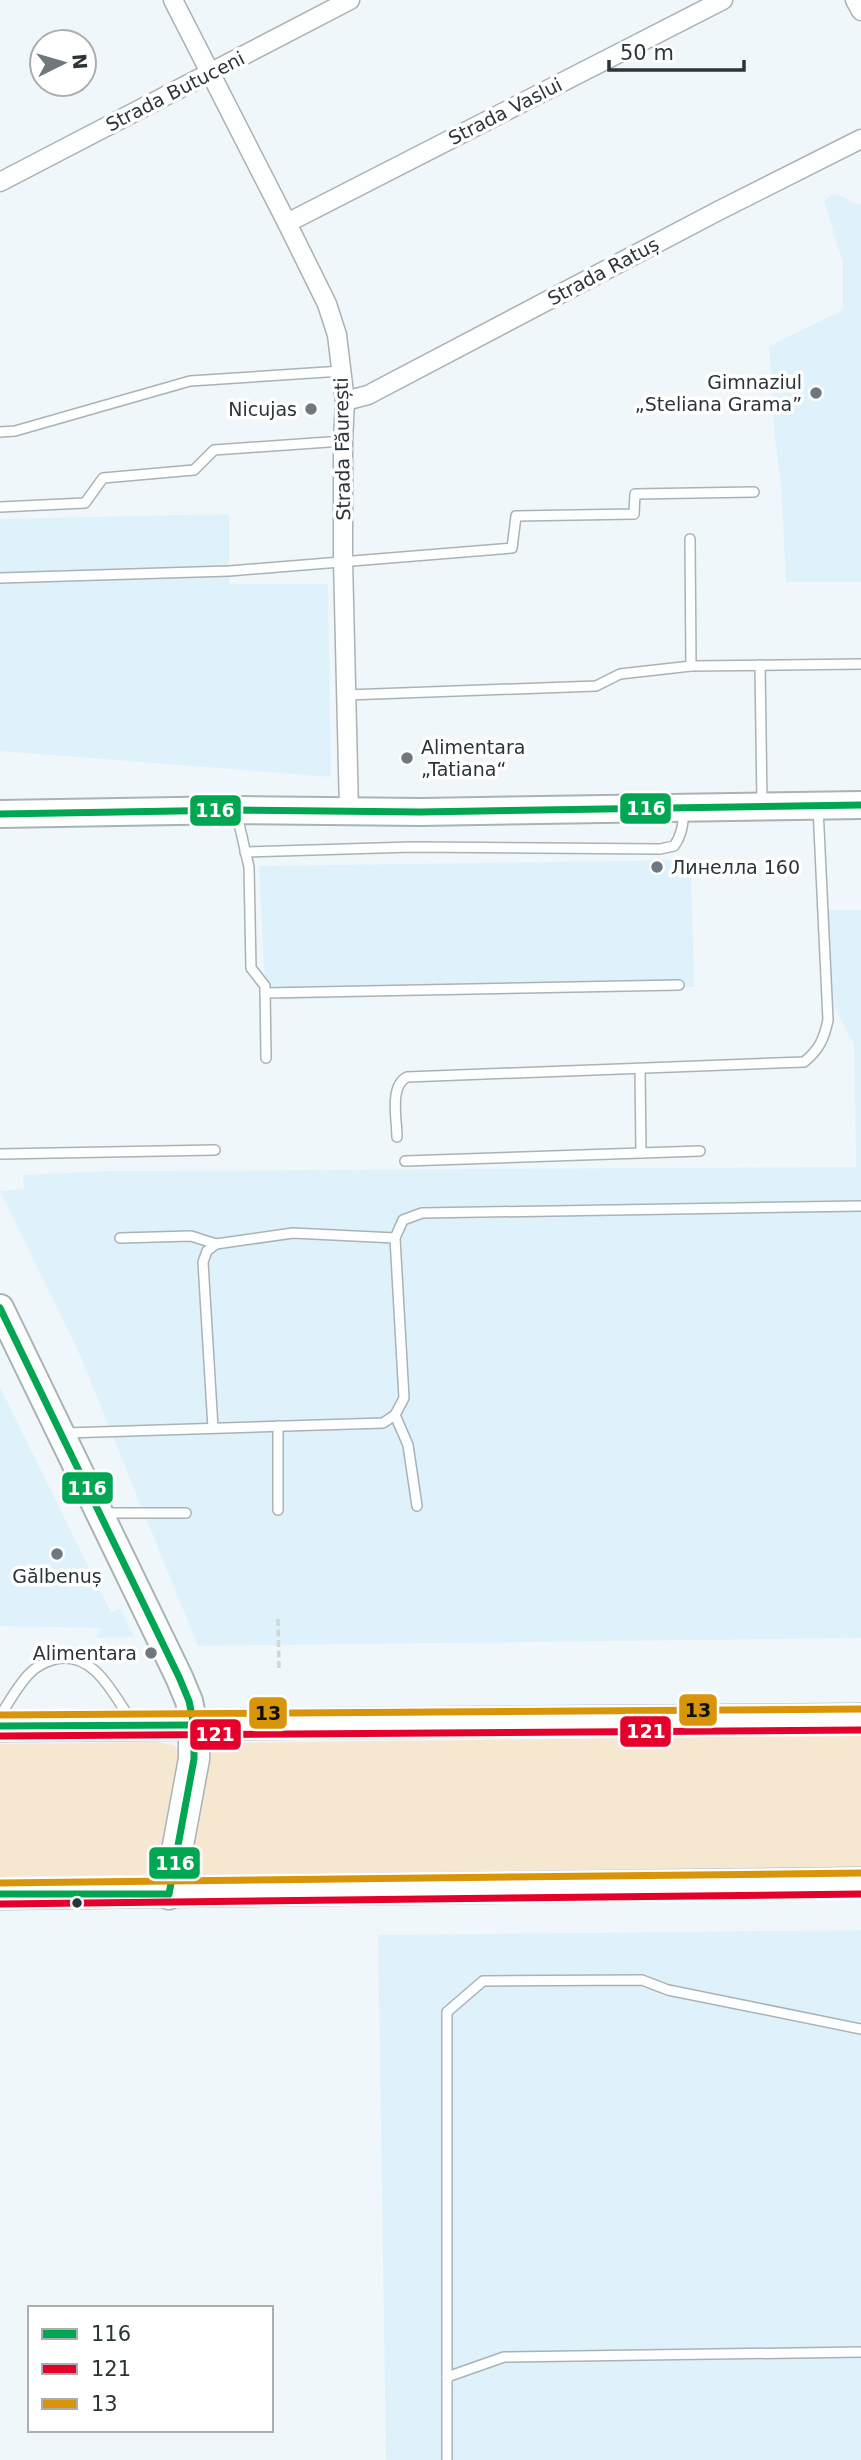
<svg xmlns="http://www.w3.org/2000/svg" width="861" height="2460" viewBox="0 0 861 2460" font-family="'DejaVu Sans',sans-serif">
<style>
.built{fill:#dff2fb}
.green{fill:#f6e7d1}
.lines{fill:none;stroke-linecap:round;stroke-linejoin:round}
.lane-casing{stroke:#aab2b6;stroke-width:12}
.street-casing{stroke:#aab2b6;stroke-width:21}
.secondary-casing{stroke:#aab2b6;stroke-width:30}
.primary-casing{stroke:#aab2b6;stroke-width:33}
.path{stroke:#d1d6d7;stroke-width:3.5;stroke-dasharray:7 3.5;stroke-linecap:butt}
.lane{stroke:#fdfefe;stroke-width:9}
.street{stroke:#fdfefe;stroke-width:18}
.secondary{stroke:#fdfefe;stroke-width:26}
.primary{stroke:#fdfefe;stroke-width:30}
.bus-1-casing{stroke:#fff;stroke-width:12}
.bus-2-casing{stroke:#fff;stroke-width:12}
.bus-3-casing{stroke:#fff;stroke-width:12}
.bus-1{stroke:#00a651;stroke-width:7}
.bus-2{stroke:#e4002b;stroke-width:7}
.bus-3{stroke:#d89509;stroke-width:7}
.poi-dot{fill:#6f787d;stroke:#fff;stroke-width:2.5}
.bus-dot{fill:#2a3439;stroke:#fff;stroke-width:2.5}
.labels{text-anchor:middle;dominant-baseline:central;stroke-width:7;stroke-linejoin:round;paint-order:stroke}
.street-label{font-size:19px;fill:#2a3439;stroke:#fff}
.poi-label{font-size:19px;fill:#2a3439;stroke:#fff;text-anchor:end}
.line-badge{stroke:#fff;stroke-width:2.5}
.badge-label{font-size:19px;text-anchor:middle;font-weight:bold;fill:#fff}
.pale-badge-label{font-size:19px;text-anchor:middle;font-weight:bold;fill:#111}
</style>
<rect width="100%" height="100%" fill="#f0f7fa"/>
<g class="built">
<polygon points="837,194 854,203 861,204 861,582 786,582 781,484 775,440 769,346 843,310 843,263 824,201 831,195"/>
<polygon points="229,514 229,584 328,584 331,777 0,751 0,519"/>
<polygon points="691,860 694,987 282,1000 265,990 259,866"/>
<polygon points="827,910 861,910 861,1638 198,1646 76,1346 0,1191 24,1189 23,1175 109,1171 856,1167 854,1044 831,1001"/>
<polygon points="0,1387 111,1613 120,1608 134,1637 96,1638 102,1628 0,1626"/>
<polygon points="861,1930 861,2460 386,2460 378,1935"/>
</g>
<g class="green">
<path d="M861,1735V1869L202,1877C194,1871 190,1866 189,1855L206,1759L209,1753L220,1743Z"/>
<path d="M157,1742L173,1745L181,1751L163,1862C155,1870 151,1873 140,1875L0,1877V1744Z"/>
</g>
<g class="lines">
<defs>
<g id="lane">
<polyline points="0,432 15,431 190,381 342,371"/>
<polyline points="0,507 85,503 103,478 194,470 214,450 343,441"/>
<polyline points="690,539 691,666"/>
<polyline points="0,578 229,571 512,548 516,516 634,514 635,494 754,492"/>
<polyline points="760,665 762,803"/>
<polyline points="347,695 596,686 620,674 691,666 861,664"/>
<polyline points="237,815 249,867 251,968 265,986 266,1058"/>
<path d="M245,852L412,847L660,849L674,846C682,835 683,824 684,810"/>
<polyline points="265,993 679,985"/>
<polyline points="640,1069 641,1153"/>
<path d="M397,1137C397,1120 389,1086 407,1077L804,1062C819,1050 824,1039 828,1020L818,807"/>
<polyline points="0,1154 215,1150"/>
<polyline points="405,1161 700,1151"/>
<polyline points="120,1238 191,1236 216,1244"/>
<polyline points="395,1415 408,1445 417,1506"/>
<polyline points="213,1428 203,1262 207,1251 216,1244 293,1233 395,1238"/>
<polyline points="66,1433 383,1423 395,1415 404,1398 395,1238 403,1220 422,1213 861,1206"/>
<polyline points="278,1510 278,1426"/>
<polyline points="105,1513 186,1513"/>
<path d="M0,1716C9,1702 17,1687 28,1675C36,1666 44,1662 56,1659C94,1651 113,1694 131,1720"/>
<polyline points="447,2377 504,2357 861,2352"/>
<polyline points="447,2460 447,2012 483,1981 642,1980 668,1990 861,2029"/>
</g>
<g id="street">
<polyline points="173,0 287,223 327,304 337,335 345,401 343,441 343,560 349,811"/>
<polyline points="855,0 861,11"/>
<polyline points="0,182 350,0"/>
<polyline points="287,223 723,0"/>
<polyline points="345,401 368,395 718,211 861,139"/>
</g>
<g id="secondary">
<polyline points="0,814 236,810 420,812 861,805"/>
<polyline points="0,1308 179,1677 189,1701 194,1725"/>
</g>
<g id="primary">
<polyline points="0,1726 861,1719"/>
<polyline points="0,1894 861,1883"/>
<polyline points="169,1894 194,1759 194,1725"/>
</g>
</defs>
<use href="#lane" class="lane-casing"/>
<use href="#street" class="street-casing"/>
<use href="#secondary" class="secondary-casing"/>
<use href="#primary" class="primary-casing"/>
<polyline class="path" points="278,1619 279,1668"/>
<use href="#lane" class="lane"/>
<use href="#street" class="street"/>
<use href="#secondary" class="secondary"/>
<use href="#primary" class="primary"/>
<defs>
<g id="bus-1">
<polyline points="0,814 236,810 420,812 861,805"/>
<polyline points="0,1308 179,1677 189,1701 194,1725 194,1759 169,1894 0,1894"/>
<polyline points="0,1726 194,1725"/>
</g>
<g id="bus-2">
<polyline points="0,1736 861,1730"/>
<polyline points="0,1904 861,1894"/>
</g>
<g id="bus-3">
<polyline points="0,1715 861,1709"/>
<polyline points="0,1883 861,1873"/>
</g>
</defs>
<use href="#bus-1" class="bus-1-casing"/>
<use href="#bus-2" class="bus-2-casing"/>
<use href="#bus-3" class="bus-3-casing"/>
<use href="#bus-1" class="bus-1"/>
<use href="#bus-2" class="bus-2"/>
<use href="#bus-3" class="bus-3"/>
</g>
<g class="poi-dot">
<circle cx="816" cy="393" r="7"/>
<circle cx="311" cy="409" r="7"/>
<circle cx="407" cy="758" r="7"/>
<circle cx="657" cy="867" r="7"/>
<circle cx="57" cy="1554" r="7"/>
<circle cx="151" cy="1653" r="7"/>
</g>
<circle class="bus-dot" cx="77" cy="1903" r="6"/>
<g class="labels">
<g class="street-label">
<text transform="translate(175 91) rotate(-27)">Strada Butuceni</text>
<text transform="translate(505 111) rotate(-27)">Strada Vaslui</text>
<text transform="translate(603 271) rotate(-28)">Strada Ratuș</text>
<text transform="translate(342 449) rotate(-91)">Strada Făurești</text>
</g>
<g class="poi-label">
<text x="802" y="382">Gimnaziul<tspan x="802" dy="22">„Steliana Grama”</tspan></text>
<text x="297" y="409">Nicujas</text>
<text x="421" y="747" text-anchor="start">Alimentara<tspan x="421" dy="22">„Tatiana“</tspan></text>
<text x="671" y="867" text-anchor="start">Линелла 160</text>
<text x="57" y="1576" text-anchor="middle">Gălbenuș</text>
<text x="137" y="1653">Alimentara</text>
</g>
</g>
<g class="line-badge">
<rect x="619" y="792" width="53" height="33" rx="7" fill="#00a651"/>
<rect x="189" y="794" width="53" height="33" rx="7" fill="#00a651"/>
<rect x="61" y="1471" width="53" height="34" rx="7" fill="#00a651"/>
<rect x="678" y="1693" width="40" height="34" rx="7" fill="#d89509"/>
<rect x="248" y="1696" width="40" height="34" rx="7" fill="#d89509"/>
<rect x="619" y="1715" width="53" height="33" rx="7" fill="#e4002b"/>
<rect x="189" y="1718" width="53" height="33" rx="7" fill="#e4002b"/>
<rect x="148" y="1846" width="53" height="34" rx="7" fill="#00a651"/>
</g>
<g class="badge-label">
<text x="646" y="815">116</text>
<text x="215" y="817">116</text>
<text x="87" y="1495">116</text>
<text x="646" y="1738">121</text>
<text x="215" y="1741">121</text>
<text x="175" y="1870">116</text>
</g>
<g class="pale-badge-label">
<text x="698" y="1717">13</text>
<text x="268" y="1720">13</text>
</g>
<rect x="28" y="2306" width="245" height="126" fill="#ffffff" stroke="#aaaeb0" stroke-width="2"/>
<rect x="42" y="2329" width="35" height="10" fill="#00a651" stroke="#aaaeb0" stroke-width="2"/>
<text x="91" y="2341" font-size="21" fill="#2a3439">116</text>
<rect x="42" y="2364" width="35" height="10" fill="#e4002b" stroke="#aaaeb0" stroke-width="2"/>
<text x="91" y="2376" font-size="21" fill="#2a3439">121</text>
<rect x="42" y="2399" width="35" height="10" fill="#d89509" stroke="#aaaeb0" stroke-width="2"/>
<text x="91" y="2411" font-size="21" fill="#2a3439">13</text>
<g transform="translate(63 63) rotate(85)"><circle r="33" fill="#ffffff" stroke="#aaaeb0" stroke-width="2"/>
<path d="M0-5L12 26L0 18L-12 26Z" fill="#6f787d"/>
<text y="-10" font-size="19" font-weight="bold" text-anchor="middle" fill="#2a3439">N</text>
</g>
<path d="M609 60v10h135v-10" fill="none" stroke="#2a3439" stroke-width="3.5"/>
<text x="620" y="60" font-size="21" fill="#2a3439" stroke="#ffffff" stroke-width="5" paint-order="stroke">50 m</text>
</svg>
